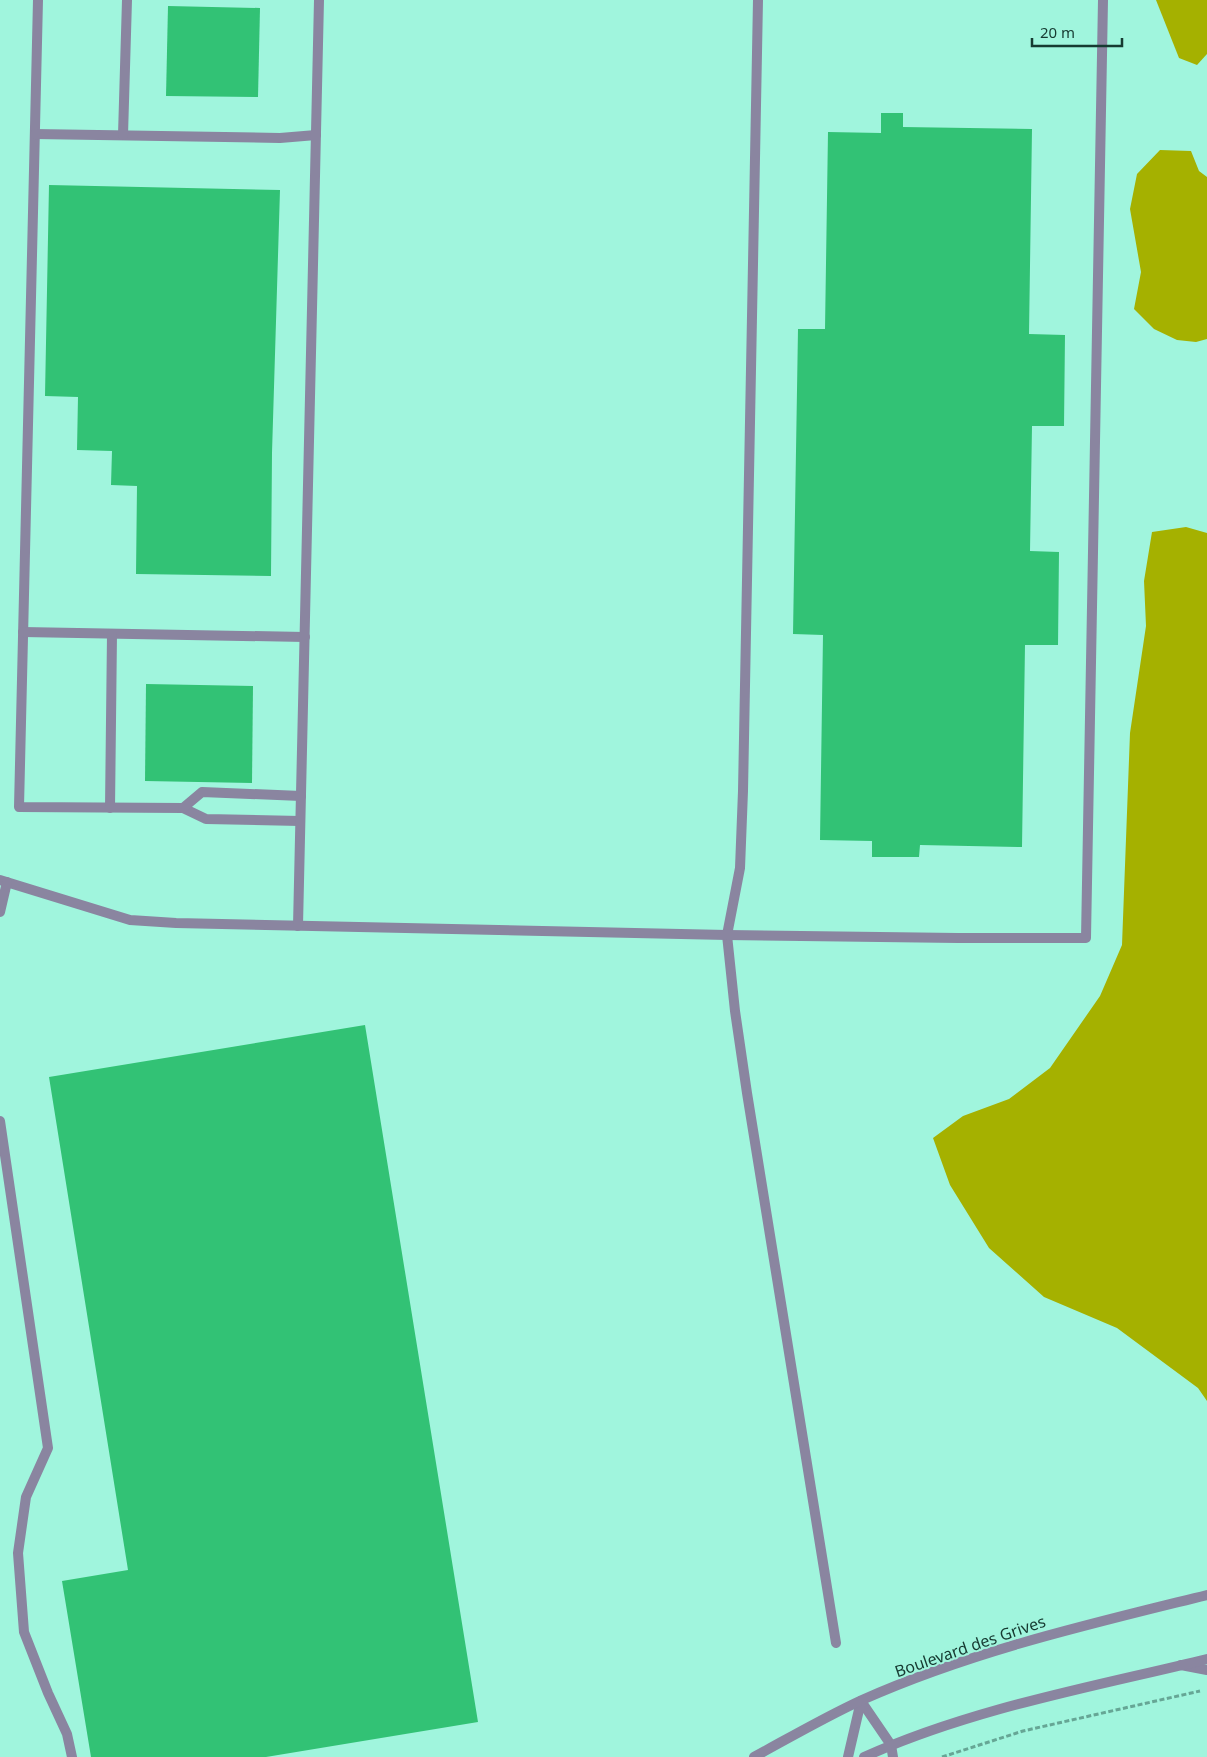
<svg xmlns="http://www.w3.org/2000/svg" width="1207" height="1757" viewBox="0 0 1207 1757" font-family="'Noto Sans',sans-serif">
<style>
.forest{fill:#a5b100}
.building{fill:#32c275}
.lines{fill:none;stroke-linecap:round;stroke-linejoin:round}
.path{stroke:#66a695;stroke-width:3;stroke-dasharray:5 2.5;stroke-linecap:butt}
.service{stroke:#8a85a0;stroke-width:10}
.tertiary{stroke:#8a85a0;stroke-width:10}
.labels{text-anchor:middle;dominant-baseline:central;stroke-width:4;stroke-linejoin:round;paint-order:stroke}
.street-label{font-size:16px;fill:#163a31;stroke:#a0f5dd}
</style>
<rect width="100%" height="100%" fill="#a0f5dd"/>
<g class="forest">
<polygon points="1156,0 1207,0 1207,54 1197,65 1179,58"/>
<polygon points="1160,150 1191,151 1199,171 1207,177 1207,339 1196,342 1177,340 1154,329 1134,309 1141,272 1130,209 1137,174"/>
<polygon points="1186,527 1207,533 1207,1401 1198,1388 1117,1328 1044,1297 989,1248 950,1185 933,1138 963,1116 1009,1099 1050,1068 1100,996 1122,945 1130,733 1146,626 1144,581 1152,532"/>
</g>
<g class="building">
<polygon points="168,6 260,8 258,97 166,96"/>
<polygon points="881,113 903,113 903,127 1032,129 1029,334 1065,335 1064,426 1032,426 1030,551 1059,552 1058,645 1025,645 1022,847 920,845 919,857 872,857 872,841 820,840 823,635 793,634 798,329 825,329 828,132 881,133"/>
<polygon points="49,185 280,190 272,453 271,576 136,574 137,486 111,485 112,451 77,450 78,397 45,396"/>
<polygon points="146,684 253,686 252,783 145,781"/>
<polygon points="365,1025 478,1722 266,1757 91,1757 62,1581 128,1570 49,1077"/>
</g>
<g class="lines">
<polyline class="path" points="942,1757 1023,1731 1200,1691"/>
<g class="service">
<polyline points="38,0 19,807 183,808 206,819 300,821"/>
<polyline points="758,0 743,791 740,868 727,935 735,1011 747,1093 836,1643"/>
<polyline points="35,134 280,138 316,135"/>
<polyline points="123,135 127,0"/>
<polyline points="23,632 305,637"/>
<polyline points="110,808 112,634"/>
<polyline points="183,808 202,792 301,796"/>
<polyline points="0,880 130,920 176,923 727,935 958,938 1086,938 1103,0"/>
<polyline points="0,912 7,882"/>
<polyline points="298,926 319,0"/>
<polyline points="0,1121 48,1448 26,1497 18,1553 24,1632 48,1693 67,1734 72,1757"/>
<polyline points="1181,1665 1207,1670"/>
<polyline points="861,1701 891,1745 893,1757"/>
<polyline points="848,1757 861,1701"/>
</g>
<g class="tertiary">
<path d="M754,1757C789,1738 825,1717 862,1700C972,1651 1090,1624 1207,1595"/>
<path d="M864,1757C973,1708 1092,1687 1207,1659"/>
</g>
</g>
<g class="labels">
<g class="street-label">
<text transform="translate(970 1646) rotate(-19)">Boulevard des Grives</text>
</g>
</g>
<path d="M1032 38v8h90v-8" fill="none" stroke="#163a31" stroke-width="2.5"/>
<text x="1040" y="38" font-size="15" fill="#163a31" stroke="#a0f5dd" stroke-width="4" paint-order="stroke">20 m</text>
</svg>
